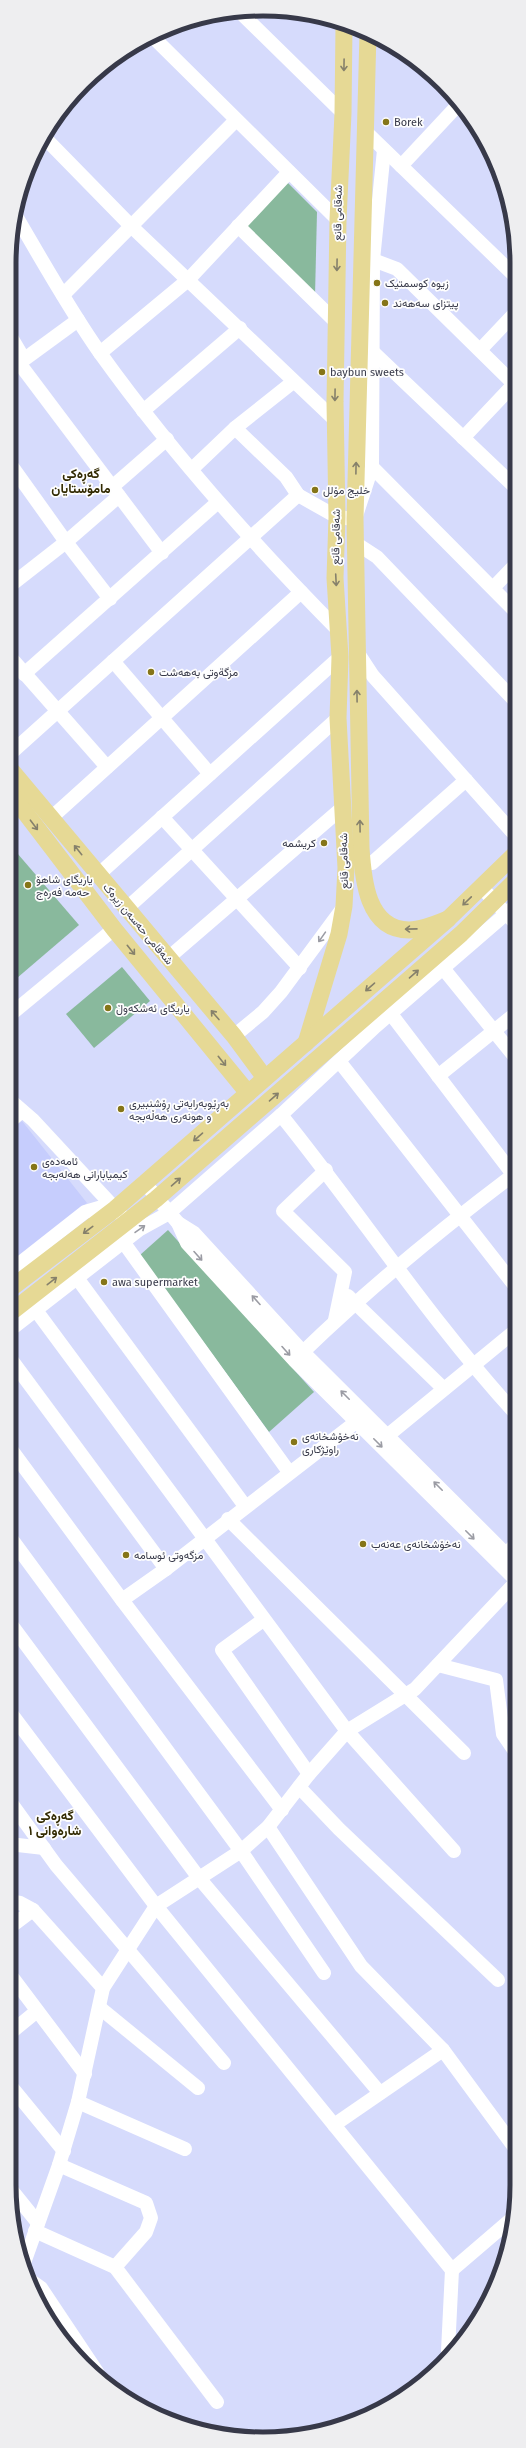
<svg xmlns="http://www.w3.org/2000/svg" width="526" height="2448" viewBox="0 0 526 2448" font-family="'Fira Sans',Vazirmatn,sans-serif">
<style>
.built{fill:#c6cdfd}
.green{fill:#89b99d}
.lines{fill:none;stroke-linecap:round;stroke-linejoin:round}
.minor{stroke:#fff;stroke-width:14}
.major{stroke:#e6d995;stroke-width:17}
.oneway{stroke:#86816b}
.oneway2{stroke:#9b9ca4}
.poi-dot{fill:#857518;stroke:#fefefe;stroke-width:1.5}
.labels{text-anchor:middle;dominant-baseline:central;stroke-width:3.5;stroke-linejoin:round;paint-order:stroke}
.poi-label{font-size:11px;fill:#373949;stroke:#fefefe;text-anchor:start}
.street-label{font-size:11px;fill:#373949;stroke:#fefefe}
.quarter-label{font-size:13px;font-weight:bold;fill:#312900;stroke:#fefefe}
.rim{fill:none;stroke:#373949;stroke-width:5}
</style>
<rect width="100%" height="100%" fill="#d6dbfc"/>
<polygon class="built" points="22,1121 87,1203 16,1259 10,1251 10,1130"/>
<g class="green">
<polygon points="287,182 317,212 315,296 244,227"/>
<polygon points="11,846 79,925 10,984"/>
<polygon points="122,967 150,1001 94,1048 66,1014"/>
<polygon points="168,1230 314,1392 269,1432 140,1255"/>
</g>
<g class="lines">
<g class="minor">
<polyline points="243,15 343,113"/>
<polyline points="155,39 338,220"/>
<polyline points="366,132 515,276"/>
<polyline points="43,136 132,227 336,421"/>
<polyline points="401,166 458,105"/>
<path d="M16,216C43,262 69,309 100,353C171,452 253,544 339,631"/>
<polyline points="238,226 337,323"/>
<polyline points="373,260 397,269 515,385"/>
<polyline points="63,295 236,120"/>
<polyline points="11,337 24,359"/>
<polyline points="480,350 515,313"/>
<polyline points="372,351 515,487"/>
<polyline points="100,353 188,280 289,172"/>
<polyline points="19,363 162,553"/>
<polyline points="11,369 78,320"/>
<polyline points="143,411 240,328"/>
<polyline points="235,428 286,477 298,495"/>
<polyline points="463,438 514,384"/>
<polyline points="11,465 66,542 110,599"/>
<polyline points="372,467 515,611"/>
<polyline points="192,469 235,428 293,382"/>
<polyline points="112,487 167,439"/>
<polyline points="357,544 377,557 515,701"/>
<polyline points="11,585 66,542 119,496"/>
<polyline points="493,588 515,565"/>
<polyline points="356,650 373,676 515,835"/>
<polyline points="11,658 107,767"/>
<polyline points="113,661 210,774"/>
<polyline points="24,674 218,502"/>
<polyline points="11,753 298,495 337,517 355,519 372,467 373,260 384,150"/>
<polyline points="162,817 300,968"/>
<polyline points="51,818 301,592"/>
<polyline points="362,864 372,863 466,780"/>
<polyline points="98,875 340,657"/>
<polyline points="481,887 515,923"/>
<polyline points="126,909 338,718"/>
<polyline points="167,959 342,808"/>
<polyline points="438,962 515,1057"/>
<polyline points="391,1014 515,1177"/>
<polyline points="10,1015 114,929"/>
<polyline points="234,1036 263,1012 281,992 343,908"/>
<polyline points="339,1061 515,1286"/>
<polyline points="438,1076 515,1014"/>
<polyline points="10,1100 33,1120 122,1216"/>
<path d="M281,1115C360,1213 430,1320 515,1413"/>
<polyline points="10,1121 22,1111"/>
<polyline points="326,1170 283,1211 345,1272 335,1320"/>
<polyline points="144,1182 178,1223 187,1243 295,1361 515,1579"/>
<polyline points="178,1223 194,1233 303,1352 515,1563"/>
<polyline points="124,1243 289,1472"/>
<polyline points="10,1271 85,1212 102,1207 115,1209"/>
<polyline points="77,1278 245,1506"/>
<polyline points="348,1296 444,1389"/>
<polyline points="35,1309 347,1731 454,1851"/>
<polyline points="10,1330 140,1229 169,1213 281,1115 376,1026 515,906"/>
<path d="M303,1352C369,1288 440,1230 513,1175"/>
<polyline points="10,1358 166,1569"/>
<polyline points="387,1436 515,1331"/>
<polyline points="10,1448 122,1600 282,1810"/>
<polyline points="228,1519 464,1753"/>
<polyline points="10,1537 241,1851 324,1973"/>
<polyline points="506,1554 515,1545"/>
<polyline points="122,1600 166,1569 356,1422"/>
<polyline points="263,1620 222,1650 309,1774"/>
<polyline points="10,1623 199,1878 380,2093"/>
<polyline points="438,1665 496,1680 503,1734 514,1750"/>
<polyline points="10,1712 156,1906 452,2270 448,2351"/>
<polyline points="299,1787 339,1829 498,1980"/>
<polyline points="9,1800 56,1865 224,2063"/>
<polyline points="268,1827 361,1966 443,2050 515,2148"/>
<polyline points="9,1844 44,1848"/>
<polyline points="9,1901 20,1903 33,1910 103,1988"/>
<polyline points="9,1928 33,1910"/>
<polyline points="9,1973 85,2074"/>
<polyline points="100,2008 198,2088"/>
<polyline points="9,2034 37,2011"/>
<polyline points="9,2084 64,2151"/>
<polyline points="78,2102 185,2149"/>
<polyline points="334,2125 443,2050"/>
<polyline points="59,2165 146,2203 151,2218 146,2232 115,2267"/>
<polyline points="9,2187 38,2223"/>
<polyline points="35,2231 115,2267 217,2402"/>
<polyline points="24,2263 59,2165 78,2102 103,1988 156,1906 241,1851 268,1827 309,1774 347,1731 415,1689 515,1583"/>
<polyline points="452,2270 515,2216"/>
<polyline points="27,2278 41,2288 97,2372"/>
</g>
<g class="major">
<path d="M368,33L355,519L361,848C363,879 367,930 409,930C422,930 436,924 448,919"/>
<polyline points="11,770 234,1036 265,1078"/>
<polyline points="11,794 114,929 248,1093"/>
<polyline points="306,1043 339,934 344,906 346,868 338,718 340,657 335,578 337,517 335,402 338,220 343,113 344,26"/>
<polyline points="10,1289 115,1209 448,919 515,854"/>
<polyline points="10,1313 156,1199 461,934 515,881"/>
</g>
</g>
<defs><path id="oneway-shaft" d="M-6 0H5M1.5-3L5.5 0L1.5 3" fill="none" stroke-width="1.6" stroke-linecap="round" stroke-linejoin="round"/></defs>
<g class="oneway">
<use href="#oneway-shaft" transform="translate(344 65) rotate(91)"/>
<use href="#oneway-shaft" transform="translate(337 265) rotate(91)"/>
<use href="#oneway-shaft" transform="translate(335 395) rotate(91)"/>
<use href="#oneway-shaft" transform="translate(356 468) rotate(-89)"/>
<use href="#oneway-shaft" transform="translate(336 580) rotate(87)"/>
<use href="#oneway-shaft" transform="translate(357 696) rotate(-91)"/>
<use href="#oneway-shaft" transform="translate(34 825) rotate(53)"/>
<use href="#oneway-shaft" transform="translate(360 826) rotate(-91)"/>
<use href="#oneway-shaft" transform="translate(78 850) rotate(-129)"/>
<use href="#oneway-shaft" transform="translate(467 901) rotate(136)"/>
<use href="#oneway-shaft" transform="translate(411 929) rotate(179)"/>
<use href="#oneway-shaft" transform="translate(131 950) rotate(51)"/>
<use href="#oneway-shaft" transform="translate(414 974) rotate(-41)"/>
<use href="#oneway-shaft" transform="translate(370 987) rotate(139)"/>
<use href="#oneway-shaft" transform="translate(215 1015) rotate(-131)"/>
<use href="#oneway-shaft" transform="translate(222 1061) rotate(51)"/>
<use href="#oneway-shaft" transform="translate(274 1097) rotate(-41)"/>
<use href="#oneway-shaft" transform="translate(198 1137) rotate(139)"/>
<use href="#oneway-shaft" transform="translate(176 1182) rotate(-41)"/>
<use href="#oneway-shaft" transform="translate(88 1230) rotate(143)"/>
<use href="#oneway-shaft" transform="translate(52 1281) rotate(-38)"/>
</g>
<g class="oneway2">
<use href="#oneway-shaft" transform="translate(322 937) rotate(125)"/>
<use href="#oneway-shaft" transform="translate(140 1229) rotate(-35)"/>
<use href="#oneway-shaft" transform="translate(198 1256) rotate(48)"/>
<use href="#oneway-shaft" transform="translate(256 1300) rotate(-132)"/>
<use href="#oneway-shaft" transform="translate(286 1351) rotate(48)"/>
<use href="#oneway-shaft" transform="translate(345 1395) rotate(-135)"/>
<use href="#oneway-shaft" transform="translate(378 1443) rotate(45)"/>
<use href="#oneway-shaft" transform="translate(438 1486) rotate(-135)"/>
<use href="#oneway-shaft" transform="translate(470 1535) rotate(45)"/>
</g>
<g class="poi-dot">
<circle cx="386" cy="122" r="4"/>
<circle cx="377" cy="283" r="4"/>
<circle cx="385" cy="303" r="4"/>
<circle cx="322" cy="372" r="4"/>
<circle cx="315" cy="490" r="4"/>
<circle cx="151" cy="672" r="4"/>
<circle cx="324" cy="843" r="4"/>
<circle cx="28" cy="885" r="4"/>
<circle cx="108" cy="1008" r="4"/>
<circle cx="121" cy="1109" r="4"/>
<circle cx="34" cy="1167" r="4"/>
<circle cx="104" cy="1282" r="4"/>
<circle cx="294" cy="1442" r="4"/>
<circle cx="363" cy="1544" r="4"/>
<circle cx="126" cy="1555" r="4"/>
</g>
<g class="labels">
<g class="poi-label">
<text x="394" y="122">Borek</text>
<text x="385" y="283">زیوە کوسمتیک</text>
<text x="393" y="303">پیتزای سەهەند</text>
<text x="330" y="372">baybun sweets</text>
<text x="323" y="490">خلیج مۆلل</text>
<text x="159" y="672">مزگةوتى بەھەشت</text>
<text x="316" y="843" text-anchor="end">کریشمە</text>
<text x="36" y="879">یاریگای شاهۆ<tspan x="36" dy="13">حەمە فەرەج</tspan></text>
<text x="116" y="1008">یاریگای ئەشکەوڵ</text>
<text x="129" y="1103">بەڕێوبەرایەتی ڕۆشنبیری<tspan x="129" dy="13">و هونەری هەڵەبجە</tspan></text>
<text x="42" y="1161">ئامەدەی<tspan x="42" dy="13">کیمیابارانی هەلەبجە</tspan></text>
<text x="112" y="1282">awa supermarket</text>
<text x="302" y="1436">نەخۆشخانەی<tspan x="302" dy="13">راوێژکاری</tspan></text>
<text x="371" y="1544">نەخۆشخانەی عەنەب</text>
<text x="134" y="1555">مزگەوتی ئوسامە</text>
</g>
<g class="street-label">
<text transform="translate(338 213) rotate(-89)">شەقامی قانع</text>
<text transform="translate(336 537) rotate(-89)">شەقامی قانع</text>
<text transform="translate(344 861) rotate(-91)">شەقامی قانع</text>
<text transform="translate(138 924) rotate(50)">شەقامی حەسەن زیرەک</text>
</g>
<g class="quarter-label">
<text x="81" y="473">گەڕەکی<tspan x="81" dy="15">مامۆستایان</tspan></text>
<text x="55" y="1815">گەڕەکی<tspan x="55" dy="15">شارەوانی ١</tspan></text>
</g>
</g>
<path d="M0 0H526V2448H0ZM263 16H263A247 247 0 0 1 510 263V2185A247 247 0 0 1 263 2432H263A247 247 0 0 1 16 2185V263A247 247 0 0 1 263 16Z" fill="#eeeef0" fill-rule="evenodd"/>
<path class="rim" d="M263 16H263A247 247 0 0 1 510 263V2185A247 247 0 0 1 263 2432H263A247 247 0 0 1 16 2185V263A247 247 0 0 1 263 16Z"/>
</svg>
